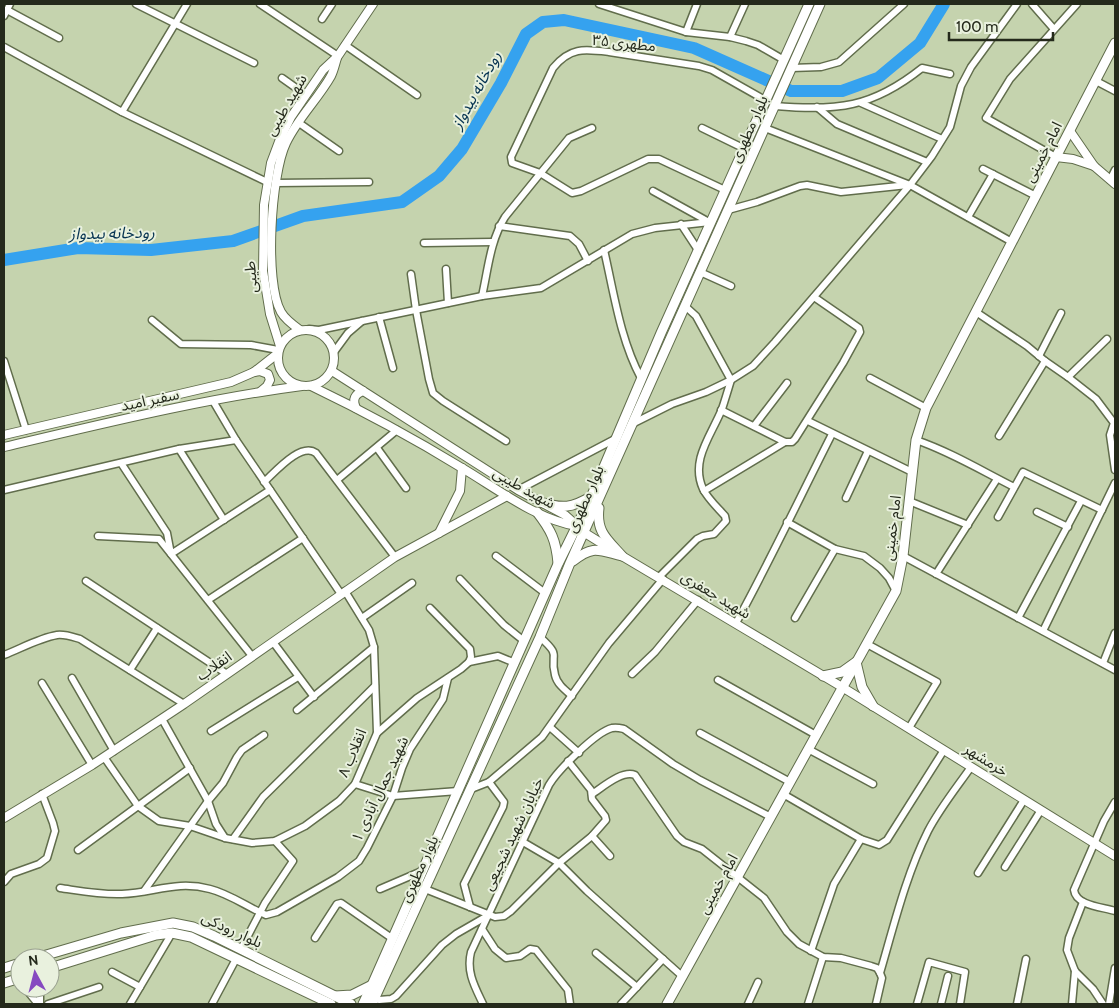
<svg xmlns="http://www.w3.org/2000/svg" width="1119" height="1008" viewBox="0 0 1119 1008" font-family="Cabin,'Noto Sans Arabic',sans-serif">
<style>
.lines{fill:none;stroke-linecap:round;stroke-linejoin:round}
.river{stroke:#35a2ef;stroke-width:12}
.minor-casing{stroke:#616d4c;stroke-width:9}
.tertiary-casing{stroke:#616d4c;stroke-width:10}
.secondary-casing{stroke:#616d4c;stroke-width:11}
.minor{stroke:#fff;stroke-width:6}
.tertiary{stroke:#fff;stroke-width:8}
.secondary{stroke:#fff;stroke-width:9}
.labels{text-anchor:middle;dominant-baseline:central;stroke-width:4;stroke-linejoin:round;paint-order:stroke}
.street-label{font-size:15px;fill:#24291b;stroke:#e9f1de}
.water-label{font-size:16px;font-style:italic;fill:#063351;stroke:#e9f1de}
</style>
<rect width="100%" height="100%" fill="#c5d3ae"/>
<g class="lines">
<polyline class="river" points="4,260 78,248 151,250 233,241 303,216 402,202 439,176 462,149 501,83 526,34 543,22 564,20 694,48 791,91 842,91 878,78 920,43 944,4"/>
<defs>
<g id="minor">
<polyline points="136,4 254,63"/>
<polyline points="260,4 338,56"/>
<polyline points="599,4 686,32 730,37 746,41 758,45 784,60"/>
<polyline points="1032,4 1053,28"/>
<polyline points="7,10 59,38"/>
<polyline points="4,16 10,4"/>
<polyline points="322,19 332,4"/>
<polyline points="686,32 697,4"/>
<polyline points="730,37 745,4"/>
<polyline points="345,45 417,95"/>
<polyline points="4,47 122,112 267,182"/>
<polyline points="791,68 821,67 839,62 904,4"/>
<polyline points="282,78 306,95"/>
<polyline points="1096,81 1115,91"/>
<polyline points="861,103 942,139"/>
<path d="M775,106C837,111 872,108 922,68L950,74"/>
<polyline points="817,107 837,124 927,162"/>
<polyline points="122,112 187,4"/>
<polyline points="299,123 339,151"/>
<polyline points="702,128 743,148"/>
<polyline points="765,128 910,185 1012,242"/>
<polyline points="1056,157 986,118 1010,79 1077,4"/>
<polyline points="983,169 1036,196"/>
<polyline points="1110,180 1115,170"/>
<polyline points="275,183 369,182"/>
<path d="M725,190L659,159H648L581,191L572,193L540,173L512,163L511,157L553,68C570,47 584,49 609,52L699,66L712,70L765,100"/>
<polyline points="653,191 709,222"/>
<polyline points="728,210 757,202 800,186 807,185 841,192 908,185"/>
<polyline points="968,217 993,174"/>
<polyline points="681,224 698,250"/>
<polyline points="499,226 570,236 579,244 588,261"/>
<polyline points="424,243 493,242"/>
<path d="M604,250C614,293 620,339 641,378"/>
<polyline points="446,269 448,303"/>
<polyline points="700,272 731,286"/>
<polyline points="411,274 416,310 429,379 433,393 443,401 506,441"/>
<path d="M482,296C488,270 490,241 505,217L569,138L592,128"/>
<polyline points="976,312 1027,346 1045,361 1068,377 1096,399 1114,423 1110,435 1115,470"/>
<polyline points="379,317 393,368"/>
<polyline points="152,320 181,344 251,345 278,350"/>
<polyline points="309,329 319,330 482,296 541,288 632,234 655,228 710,222"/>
<polyline points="334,352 348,333 362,321"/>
<polyline points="1039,356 1061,313"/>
<polyline points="4,361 26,430"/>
<polyline points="1068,377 1107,339"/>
<polyline points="870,378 926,408"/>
<polyline points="213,401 236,440 341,594"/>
<polyline points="721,410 785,442 792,442 795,439 843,363 860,332 859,328 814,297"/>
<polyline points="808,421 912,472"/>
<polyline points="634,423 672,404 706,392 731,380 753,366 775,342 910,185 932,156 950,127 961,86 971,67 1017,4"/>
<polyline points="754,426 787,383"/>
<polyline points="999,436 1045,361"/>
<path d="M916,440C951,452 982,471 1014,487"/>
<polyline points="377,448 406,488"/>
<polyline points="179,449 224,520"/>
<polyline points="121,463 167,533 171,554 270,490"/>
<polyline points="337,480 397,430"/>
<path d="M264,482C276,471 301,442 316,453L395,557"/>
<polyline points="4,490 179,449 236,440"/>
<polyline points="518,490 615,439"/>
<polyline points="704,491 785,442"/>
<polyline points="846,498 868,451"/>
<polyline points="909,501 968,525"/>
<polyline points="1037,512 1068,527"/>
<polyline points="998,517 1023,472 1102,510"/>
<polyline points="787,522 835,549 864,556 880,568 889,578 896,591"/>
<polyline points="98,536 159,539 252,656"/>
<polyline points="496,556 545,593"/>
<polyline points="903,556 1115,670"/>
<polyline points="936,574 997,479"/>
<path d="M659,577L697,539L703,536L714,534L726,521L725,516C718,508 708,499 703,489C690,460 711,436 722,409C725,400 728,390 731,380L696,316L685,306"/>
<polyline points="460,579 504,625 524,641"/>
<polyline points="86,581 227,674"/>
<polyline points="208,600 303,538"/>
<polyline points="362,618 412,583"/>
<polyline points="795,618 835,549"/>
<polyline points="1018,618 1081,501"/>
<path d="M736,623C770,561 800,497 832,434"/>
<polyline points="1043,631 1115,483"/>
<path d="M540,637C563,658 549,652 555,675C557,684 565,690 572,696"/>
<polyline points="273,642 314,697"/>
<polyline points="867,644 937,682 909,728"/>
<path d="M4,655C20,649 39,638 57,635C65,634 73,637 80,639L184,704"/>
<polyline points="469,662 498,656 515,663"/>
<polyline points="1103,663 1115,633"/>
<polyline points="130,670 157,628"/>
<polyline points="632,674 655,652 698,600"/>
<polyline points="72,678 114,751"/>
<polyline points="718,680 816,735"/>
<polyline points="42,683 92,765"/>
<polyline points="297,710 374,647"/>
<polyline points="162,719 208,801 216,824 225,838"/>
<polyline points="551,728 579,753"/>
<polyline points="211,731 298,677"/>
<polyline points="377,733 417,698 461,669 469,662 471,657 470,649 430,608"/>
<polyline points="700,733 790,782"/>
<polyline points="808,749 873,784"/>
<polyline points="104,757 138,806 159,821 190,826 225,838 252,843 275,841 305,826 339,801 355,784 377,733 374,647 369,630 345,591"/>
<polyline points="355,784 393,796 458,791"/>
<polyline points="471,789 489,782 542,737 609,643 663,579"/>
<path d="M592,794C603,787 622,770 635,775L677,836L684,842L702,849L764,898L787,932L799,944L823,957L841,958L871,966L877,968L880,973"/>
<polyline points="783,794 861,839 879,845 887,840 944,750"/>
<path d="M1115,802L1104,821L1074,890C1076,906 1103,907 1115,911"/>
<polyline points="592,836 610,856"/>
<polyline points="233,839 263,797 375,686"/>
<polyline points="523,842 559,863 587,891 682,976"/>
<polyline points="78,850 190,768"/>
<polyline points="1005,867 1041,810"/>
<polyline points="978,873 1024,800"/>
<polyline points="4,882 11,874 39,864 47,858 55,831 53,823 42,794"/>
<path d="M60,888C81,891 102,895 122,894C154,893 176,880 210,889C230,894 247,907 266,915L277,912L338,877L359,861L367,848L393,796L402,768L410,749L443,699L448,678"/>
<polyline points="380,889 422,871"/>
<polyline points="425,889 495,917 504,916 511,911 559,863 592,836 606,820 605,816 592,799 591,790 568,761"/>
<polyline points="144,891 208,801 223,783 237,757 242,750 264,735"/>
<polyline points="1083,902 1069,938 1067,950 1075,971 1093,989 1103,1004"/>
<polyline points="470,907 464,884 503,807 504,802 489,782"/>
<polyline points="482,929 495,949 506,958 520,956 530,949 536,950 568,990 570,1004"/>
<polyline points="315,938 337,904 341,903 393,939"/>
<polyline points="241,949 265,903 293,861 275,841"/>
<polyline points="811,951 834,884 861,839"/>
<polyline points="596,953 637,987"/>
<polyline points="112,972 140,987"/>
<polyline points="25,988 38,1004"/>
<polyline points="379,1000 391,999 396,996 442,945 456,934 489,915"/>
<polyline points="40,1004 40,988"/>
<polyline points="48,1004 99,987"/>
<polyline points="130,1004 172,933"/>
<polyline points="212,1004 236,959"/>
<path d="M483,1004C475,987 466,972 471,952L549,785C558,770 596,732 612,728C617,727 620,728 624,729L673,764L700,780L771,817"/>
<polyline points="621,1004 663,959"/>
<polyline points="748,1004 758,982"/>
<polyline points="808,1004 823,957"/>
<path d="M876,1004L882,978L880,973C894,925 906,875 928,831C940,808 957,787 971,767"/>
<polyline points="917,1004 929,962 965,972 960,1004"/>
<polyline points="941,1004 948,976"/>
<polyline points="1017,1004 1026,959"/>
<polyline points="1072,1004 1075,971"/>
<polyline points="1109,1004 1115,968"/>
</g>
<g id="tertiary">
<polyline points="1070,131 1094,166 1115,184"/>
<polyline points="1056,157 1073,159 1094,166"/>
<circle cx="306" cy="358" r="28"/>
<path d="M300,330C293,325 285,319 281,312C264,282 271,174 286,143C298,118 318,99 331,76C334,70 335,64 337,58"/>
<polyline points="280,346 270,314 263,271 264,205 271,163 280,139 291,117 323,70 338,56 373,4"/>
<polyline points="332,371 518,490 565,515 585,533 622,556 842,687 1115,856"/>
<polyline points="254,372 260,371 268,374 270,380 267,386 261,391"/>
<path d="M311,386C363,411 413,438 462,468C496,488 537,520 577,526"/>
<path d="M356,408C352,399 355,394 363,391"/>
<polyline points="4,435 231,382 254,372 277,354"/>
<path d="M4,447C102,424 202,399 302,386"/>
<polyline points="439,533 460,491 462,468"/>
<polyline points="4,818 92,765 184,704 395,557 507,496"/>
</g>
<g id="secondary">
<path d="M540,502C563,509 572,508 592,496"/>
<path d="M537,512C551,530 556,540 558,563"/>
<path d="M573,561C593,545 598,550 622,556C607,539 596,532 599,508"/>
<polyline points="823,676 842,672 856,662 862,687 873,706"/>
<polyline points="36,958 121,933 173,923 193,927 214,936 351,1004"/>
<polyline points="4,968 20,963"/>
<polyline points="50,968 156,935 172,933 191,937 331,1004"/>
<polyline points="4,983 20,978"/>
<polyline points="335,996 352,995 372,985"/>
<polyline points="363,1004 372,985 558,564 592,495 661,333 809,4"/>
<polyline points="372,1004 540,637 570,563 820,4"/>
<polyline points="667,1004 896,591 903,556 916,440 926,408 1115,43"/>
</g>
</defs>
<use href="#minor" class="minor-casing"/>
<use href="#tertiary" class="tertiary-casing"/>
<use href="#secondary" class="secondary-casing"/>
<use href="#minor" class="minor"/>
<use href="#tertiary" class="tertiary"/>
<use href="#secondary" class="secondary"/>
</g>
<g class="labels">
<g class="street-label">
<text transform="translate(624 43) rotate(6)">مطهری ۳۵</text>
<text transform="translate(286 105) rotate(-60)">شهید طیبی</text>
<text transform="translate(749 129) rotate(-66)">بلوار مطهری</text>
<text transform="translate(1043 152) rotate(-63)">امام خمینی</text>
<text transform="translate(251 277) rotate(-95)">طیبی</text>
<text transform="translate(150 400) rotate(-12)">سفیر امید</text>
<text transform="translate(524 488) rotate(29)">شهید طیبی</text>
<text transform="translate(585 499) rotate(-66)">بلوار مطهری</text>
<text transform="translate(892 528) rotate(-83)">امام خمینی</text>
<text transform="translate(716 595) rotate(31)">شهید جعفری</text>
<text transform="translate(214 666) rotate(-35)">انقلاب</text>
<text transform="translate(352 753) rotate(-67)">انقلاب ۸</text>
<text transform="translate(986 760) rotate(32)">خرمشهر</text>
<text transform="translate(380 789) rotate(-65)">شهید جمال آبادی ۱</text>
<text transform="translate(513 834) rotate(-65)">خیابان شهید شجیعی</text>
<text transform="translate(419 869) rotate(-65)">بلوار مطهری</text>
<text transform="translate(718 884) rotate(-61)">امام خمینی</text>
<text transform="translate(232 930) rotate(25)">بلوار رودکی</text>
</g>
<g class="water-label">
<text transform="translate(476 90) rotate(-61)">رودخانه بیدواز</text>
<text transform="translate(112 233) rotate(-1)">رودخانه بیدواز</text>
</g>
</g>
<rect width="1119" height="1008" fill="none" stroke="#24291b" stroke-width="10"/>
<g transform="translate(35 973) rotate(353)"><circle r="24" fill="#e9f1de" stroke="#9aa190"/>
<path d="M0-4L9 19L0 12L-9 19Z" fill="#864ac0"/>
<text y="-8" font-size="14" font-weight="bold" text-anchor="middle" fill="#24291b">N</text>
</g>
<path d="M949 32v8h104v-8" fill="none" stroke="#24291b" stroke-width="2.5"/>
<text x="956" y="32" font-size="15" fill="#24291b" stroke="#e9f1de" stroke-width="4" paint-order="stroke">100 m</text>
</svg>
